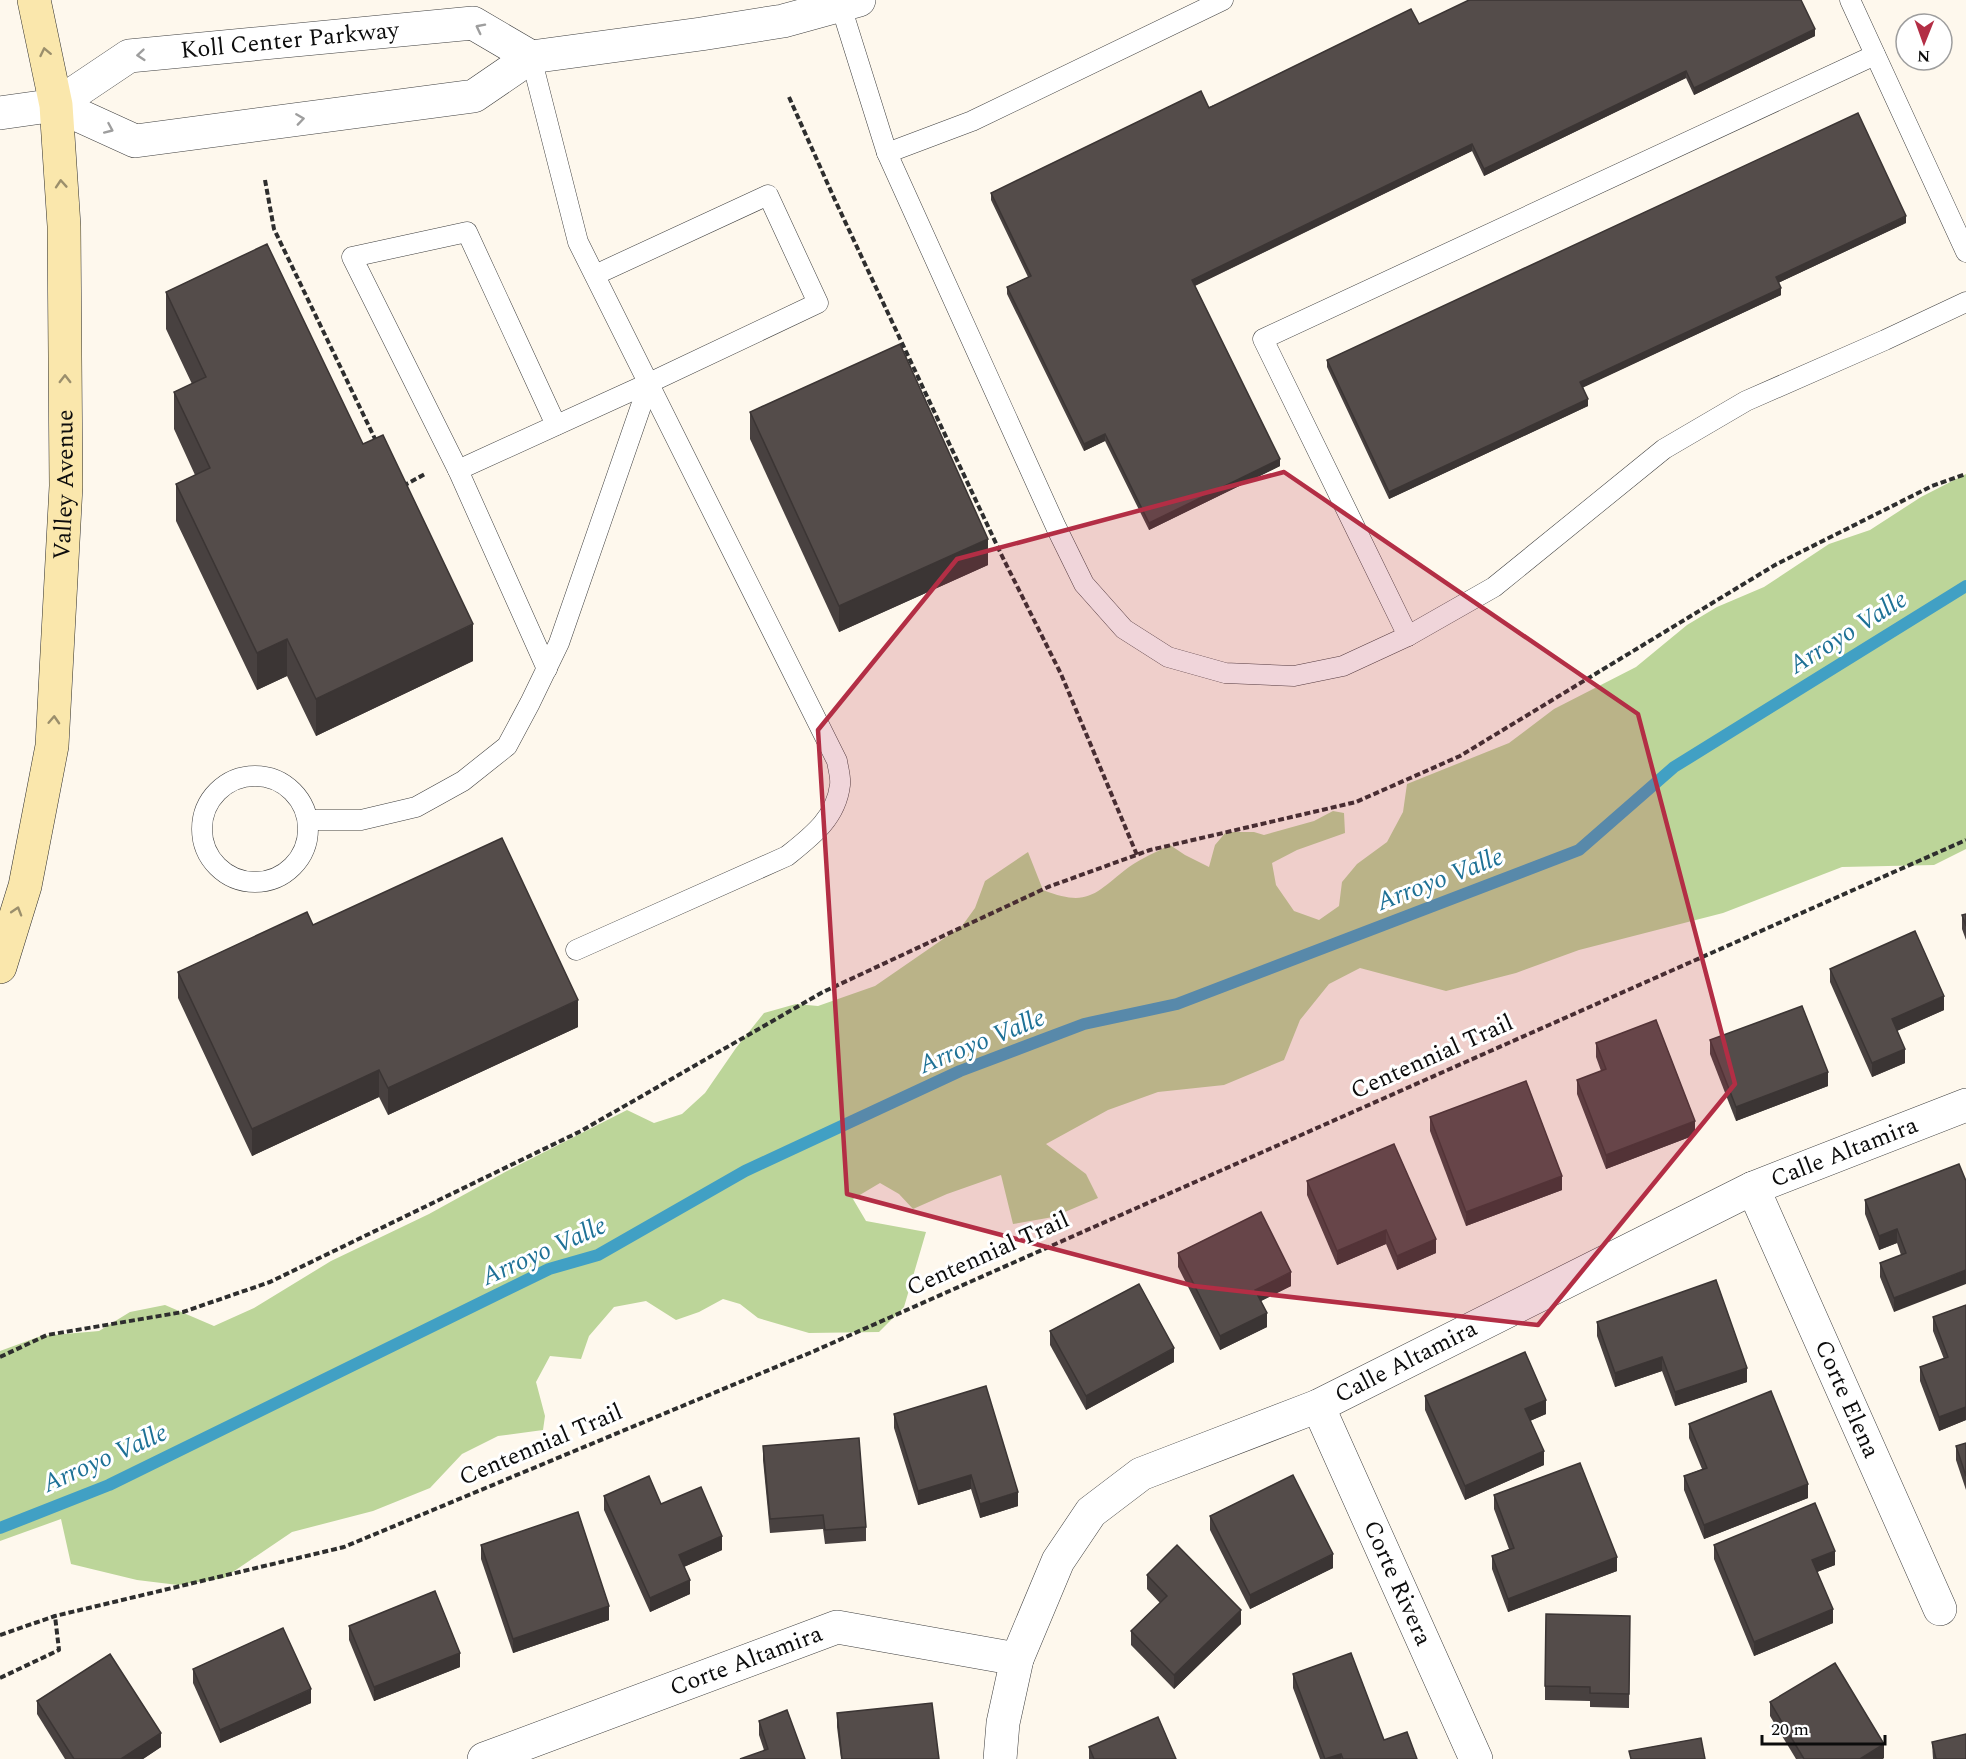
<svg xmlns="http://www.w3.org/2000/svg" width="1966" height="1759" viewBox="0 0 1966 1759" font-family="Spectral,serif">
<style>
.forest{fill:#bcd599}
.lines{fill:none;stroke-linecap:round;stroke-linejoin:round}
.stream{stroke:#41a0c4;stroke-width:12}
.service-casing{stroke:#3f3f3f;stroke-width:21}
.minor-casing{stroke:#3f3f3f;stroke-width:34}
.secondary-casing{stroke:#2e2e2e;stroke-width:34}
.path{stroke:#2e2e2e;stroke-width:4;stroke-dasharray:6 3;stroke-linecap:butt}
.service{stroke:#fff;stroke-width:20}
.minor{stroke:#fff;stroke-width:33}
.secondary{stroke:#fae7ac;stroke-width:33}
.wall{fill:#484140}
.shaded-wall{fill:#3b3534}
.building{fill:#544c4a;stroke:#3b3534;stroke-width:1.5}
.oneway{stroke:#9e9e9e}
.oneway2{stroke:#9b8f6c}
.marked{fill:#b32e45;fill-opacity:0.2;stroke:#b32e45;stroke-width:4.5;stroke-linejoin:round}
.labels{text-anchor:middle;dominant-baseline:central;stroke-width:6;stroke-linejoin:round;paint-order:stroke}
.street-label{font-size:24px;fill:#0c0c0c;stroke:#fff}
.water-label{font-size:26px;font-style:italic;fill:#1e7196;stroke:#fff}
</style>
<rect width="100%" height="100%" fill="#fef8ed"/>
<path class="forest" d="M1966,474V849L1934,865L1842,867L1723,913L1579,950L1516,973L1446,991L1360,968L1329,984L1300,1020L1284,1060L1224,1085L1158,1092L1108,1110L1046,1144L1086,1174L1098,1198L1053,1217L1013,1224L1001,1175L947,1194L913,1209L899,1194L880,1183L853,1199L866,1221L926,1232L904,1307L879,1332L809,1333L758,1318L740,1304L723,1299L699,1312L676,1320L646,1301L614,1307L589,1336L581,1359L550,1356L536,1382L545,1416L543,1430L498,1436L462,1454L430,1488L373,1511L292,1532L224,1578L178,1585L137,1580L71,1564L61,1519L0,1541V1351L41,1336L99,1331L130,1312L165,1305L214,1326L254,1308L331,1261L429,1214L507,1171L627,1110L654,1123L682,1114L705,1093L736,1048L764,1013L796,1004L818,1006L875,986L962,926L975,908L985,881L1028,852L1043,890C1089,908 1095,893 1129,867C1142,858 1156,852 1170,845L1185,855L1209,867L1215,845L1226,832H1254L1264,835L1314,821L1333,811L1344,813L1345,833L1297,850L1272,863L1276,885L1294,911L1319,920L1339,906L1342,882L1357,864L1387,842L1403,812L1407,784L1509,743L1554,709L1636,667L1687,625L1717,607L1764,587L1829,544L1870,530L1921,497Z"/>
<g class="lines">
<polyline class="stream" points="0,1528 109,1485 549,1269 598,1255 745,1171 960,1071 1084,1024 1177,1004 1579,850 1674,767 1966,586"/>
<defs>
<g id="service">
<polyline points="839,0 887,153 1056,527 1084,584 1124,629 1168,657 1225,673 1294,676 1343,666 1408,636 1494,587 1664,449 1746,401 1885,340 1966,302"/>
<polyline points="1850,0 1966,252"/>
<path d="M531,57L578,242L837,761C838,768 841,777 840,785C836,818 812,836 787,856L576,950"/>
<polyline points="887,153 972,121 1223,0"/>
<polyline points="458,470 649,383 818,303 768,195 595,275"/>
<polyline points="1408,636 1263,339 1875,55"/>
<polyline points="547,669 458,470 352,257 467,232 556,425"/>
<circle cx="255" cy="829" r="53"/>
<polyline points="308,820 361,820 416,807 463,781 507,746 530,703 559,643 649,383"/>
</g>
<g id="minor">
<polyline points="56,105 135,141 474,96 531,57 701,34 783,21 859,0"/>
<path id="s1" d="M0,113L56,105L129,56L473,23L531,57"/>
<path id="s2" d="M1753,1188L1940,1609"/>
<path id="s3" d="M1318,1406L1476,1759"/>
<path id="s4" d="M484,1759L837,1627L1017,1659"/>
<path id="s5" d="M1000,1759L1003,1723L1017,1659L1058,1561L1091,1512L1141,1474L1318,1406L1753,1188L1966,1105"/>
</g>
<g id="secondary">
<path id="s6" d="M0,967L25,886L52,746L66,486L64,226L56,105L34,0"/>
</g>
</defs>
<use href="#service" class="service-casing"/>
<use href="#minor" class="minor-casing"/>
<use href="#secondary" class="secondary-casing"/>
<g class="path">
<polyline points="789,97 834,198 1001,554 1061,674 1137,855"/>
<polyline points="265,180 274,229 377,443"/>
<polyline points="403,486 425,474"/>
<polyline points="0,1357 47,1335 183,1312 270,1282 581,1131 823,992 1048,887 1150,850 1356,802 1460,756 1775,565 1932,486 1966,474"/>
<polyline points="0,1635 55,1616 344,1547 812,1352 1966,840"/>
<polyline points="0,1678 59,1650 55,1616"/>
</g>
<use href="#service" class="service"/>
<use href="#minor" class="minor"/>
<use href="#secondary" class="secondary"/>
</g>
<g class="wall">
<polygon points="1419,24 1815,36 1694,95 1686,78 1484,176 1472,151 1195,286 1280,466 1149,530 1105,441 1084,451 1007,294 1007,287 1028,277 991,200 991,193"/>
<polygon points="1906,223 1778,283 1781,295 1583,387 1588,406 1389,499 1327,367 1327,360"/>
<polygon points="166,292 363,444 473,661 316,736 287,676 257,690 176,521 176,484 195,475 174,429 174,392 192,384 166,329"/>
<polygon points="750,412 988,565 839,632 750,439"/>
<polygon points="1966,914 1966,940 1962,929 1962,915"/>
<polygon points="313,925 578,1027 388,1115 379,1097 252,1156 178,998 178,972"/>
<polygon points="1830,969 1944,1010 1897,1031 1905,1063 1872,1077 1830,982"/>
<polygon points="1710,1040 1828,1086 1736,1121 1710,1054"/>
<polygon points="1596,1043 1695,1135 1606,1169 1577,1094 1577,1080 1601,1071 1596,1057"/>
<polygon points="1430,1117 1562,1190 1466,1226 1430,1131"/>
<polygon points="1959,1164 1894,1312 1880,1277 1880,1263 1901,1255 1897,1243 1879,1250 1865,1214 1865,1200"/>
<polygon points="1307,1181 1436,1253 1397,1270 1386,1244 1337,1265 1307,1195"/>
<polygon points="1178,1253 1291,1286 1261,1301 1267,1327 1220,1350 1178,1267"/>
<polygon points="1966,1305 1966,1420 1939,1431 1920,1381 1920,1367 1944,1359 1933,1331 1933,1317"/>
<polygon points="1597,1322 1747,1382 1675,1406 1662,1371 1615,1387 1597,1336"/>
<polygon points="1050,1331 1174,1362 1086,1410 1050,1345"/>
<polygon points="1425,1396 1546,1414 1530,1421 1544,1465 1465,1500 1425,1410"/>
<polygon points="894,1414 1018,1506 980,1518 971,1489 918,1505 894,1428"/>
<polygon points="1689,1424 1808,1498 1704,1539 1684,1490 1684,1476 1702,1469 1689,1438"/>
<polygon points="1966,1443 1966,1490 1956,1460 1956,1446"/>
<polygon points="763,1446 866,1527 866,1541 825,1544 823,1529 770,1533 763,1460"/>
<polygon points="1494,1495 1617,1571 1508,1612 1492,1569 1492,1556 1509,1549 1494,1509"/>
<polygon points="604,1496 661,1504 722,1550 684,1567 690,1594 650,1612 604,1510"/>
<polygon points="1210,1516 1333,1568 1250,1609 1210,1530"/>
<polygon points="481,1545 609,1620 513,1653 481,1559"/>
<polygon points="1714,1545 1835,1565 1817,1572 1833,1623 1754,1656 1714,1559"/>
<polygon points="1147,1575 1241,1624 1174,1689 1131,1645 1131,1631 1160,1603 1147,1589"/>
<polygon points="1630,1616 1629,1708 1590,1707 1590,1701 1545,1700 1545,1686"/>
<polygon points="349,1626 460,1667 374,1701 349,1640"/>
<polygon points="193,1669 311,1703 220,1743 193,1683"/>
<polygon points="1293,1674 1384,1740 1417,1759 1320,1759 1293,1688"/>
<polygon points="37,1701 161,1747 143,1759 65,1759 37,1714"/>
<polygon points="1770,1702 1884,1758 1796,1759 1770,1716"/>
<polygon points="837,1713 939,1759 841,1759 837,1727"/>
<polygon points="759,1721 805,1759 764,1750 759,1735"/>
<polygon points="1932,1742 1966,1759 1933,1759"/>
<polygon points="1089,1747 1176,1759 1089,1759"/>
</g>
<g class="shaded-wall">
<polygon points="1815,29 1815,36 1694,95 1694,88"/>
<polygon points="1686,71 1686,78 1484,176 1484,169"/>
<polygon points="1472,144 1472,151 1192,287 1192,280"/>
<polygon points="1906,216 1906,223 1776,284 1776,277"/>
<polygon points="1781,288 1781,295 1580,389 1580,382"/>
<polygon points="1588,399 1588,406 1389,499 1389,492"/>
<polygon points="1105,434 1105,441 1084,451 1084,444"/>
<polygon points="1280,459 1280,466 1149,530 1149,523"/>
<polygon points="988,539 988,565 839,632 839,606"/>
<polygon points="473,624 473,661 316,736 316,699"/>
<polygon points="287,639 287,676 257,690 257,653"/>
<polygon points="1944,996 1944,1010 1892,1033 1892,1019"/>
<polygon points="578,1000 578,1027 388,1115 388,1088"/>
<polygon points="1905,1049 1905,1063 1872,1077 1872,1063"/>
<polygon points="379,1070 379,1097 252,1156 252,1129"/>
<polygon points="1828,1072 1828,1086 1736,1121 1736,1107"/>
<polygon points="1695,1121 1695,1135 1606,1169 1606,1155"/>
<polygon points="1562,1176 1562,1190 1466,1226 1466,1212"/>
<polygon points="1897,1229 1897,1243 1879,1250 1879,1236"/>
<polygon points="1386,1230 1386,1244 1337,1265 1337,1251"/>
<polygon points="1436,1239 1436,1253 1397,1270 1397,1256"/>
<polygon points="1966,1270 1966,1284 1894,1312 1894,1298"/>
<polygon points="1291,1272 1291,1286 1255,1304 1255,1290"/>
<polygon points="1267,1313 1267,1327 1220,1350 1220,1336"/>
<polygon points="1174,1348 1174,1362 1086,1410 1086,1396"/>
<polygon points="1662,1357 1662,1371 1615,1387 1615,1373"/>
<polygon points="1747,1368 1747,1382 1675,1406 1675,1392"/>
<polygon points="1546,1400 1546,1414 1525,1423 1525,1409"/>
<polygon points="1966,1407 1966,1420 1939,1431 1939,1417"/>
<polygon points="1544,1451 1544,1465 1465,1500 1465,1486"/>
<polygon points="971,1475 971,1489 918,1505 918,1491"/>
<polygon points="1808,1484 1808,1498 1704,1539 1704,1525"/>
<polygon points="1018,1492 1018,1506 980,1518 980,1504"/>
<polygon points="722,1536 722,1550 679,1569 679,1555"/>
<polygon points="1835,1551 1835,1565 1812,1574 1812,1560"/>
<polygon points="1333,1554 1333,1568 1250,1609 1250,1595"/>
<polygon points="1617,1557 1617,1571 1508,1612 1508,1599"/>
<polygon points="690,1580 690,1594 650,1612 650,1598"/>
<polygon points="609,1606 609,1620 513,1653 513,1639"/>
<polygon points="1833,1609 1833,1623 1754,1656 1754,1642"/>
<polygon points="1241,1610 1241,1624 1174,1689 1174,1675"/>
<polygon points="460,1653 460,1667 374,1701 374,1687"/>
<polygon points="311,1689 311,1703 220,1743 220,1730"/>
<polygon points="161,1733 161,1747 143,1759 121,1759"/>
<polygon points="1884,1744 1884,1758 1883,1759 1860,1759"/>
<polygon points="1341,1754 1341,1759 1327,1759"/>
</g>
<g class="building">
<polygon points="1469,0 1801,0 1815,29 1694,88 1686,71 1484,169 1472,144 1192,280 1280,459 1149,523 1105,434 1084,444 1007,287 1031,276 991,193 1201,91 1209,108 1411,9 1419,24"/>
<polygon points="1858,113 1906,216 1776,277 1781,288 1580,382 1588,399 1389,492 1327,360"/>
<polygon points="267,244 363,444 383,435 473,624 316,699 287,639 257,653 176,484 210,468 174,392 206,377 166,292"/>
<polygon points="900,344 988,539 839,606 750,412"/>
<polygon points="502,838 578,1000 388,1088 379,1070 252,1129 178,972 307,912 313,925"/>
<polygon points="1966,914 1966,926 1962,915"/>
<polygon points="1915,931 1944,996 1892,1019 1905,1049 1872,1063 1830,969"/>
<polygon points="1802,1006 1828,1072 1736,1107 1710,1040"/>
<polygon points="1656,1020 1695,1121 1606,1155 1577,1080 1606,1069 1596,1043"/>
<polygon points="1526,1081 1562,1176 1466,1212 1430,1117"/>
<polygon points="1394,1144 1436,1239 1397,1256 1386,1230 1337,1251 1307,1181"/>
<polygon points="1959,1164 1966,1181 1966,1270 1894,1298 1880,1263 1906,1253 1897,1229 1879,1236 1865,1200"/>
<polygon points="1261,1212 1291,1272 1255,1290 1267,1313 1220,1336 1178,1253"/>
<polygon points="1716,1280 1747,1368 1675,1392 1662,1357 1615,1373 1597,1322"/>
<polygon points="1139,1284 1174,1348 1086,1396 1050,1331"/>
<polygon points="1966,1305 1966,1407 1939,1417 1920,1367 1948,1357 1933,1317"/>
<polygon points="1525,1352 1546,1400 1525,1409 1544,1451 1465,1486 1425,1396"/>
<polygon points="986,1386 1018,1492 980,1504 971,1475 918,1491 894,1414"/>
<polygon points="1771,1391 1808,1484 1704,1525 1684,1476 1707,1468 1689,1424"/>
<polygon points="859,1438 866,1527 825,1530 823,1515 770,1519 763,1446"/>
<polygon points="1966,1443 1966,1476 1956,1446"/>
<polygon points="1580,1463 1617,1557 1508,1599 1492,1556 1514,1548 1494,1495"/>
<polygon points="1293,1475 1333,1554 1250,1595 1210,1516"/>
<polygon points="649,1476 661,1504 701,1487 722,1536 679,1555 690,1580 650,1598 604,1496"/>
<polygon points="1815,1503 1835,1551 1812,1560 1833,1609 1754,1642 1714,1545"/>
<polygon points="578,1512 609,1606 513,1639 481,1545"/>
<polygon points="1177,1545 1241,1610 1174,1675 1131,1631 1167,1596 1147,1575"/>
<polygon points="435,1591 460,1653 374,1687 349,1626"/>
<polygon points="1546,1614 1630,1616 1629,1694 1590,1693 1590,1687 1545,1686"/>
<polygon points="283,1628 311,1689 220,1730 193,1669"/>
<polygon points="1351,1653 1384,1740 1407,1732 1417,1759 1343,1759 1341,1754 1325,1759 1293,1674"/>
<polygon points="110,1654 161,1733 121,1759 74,1759 37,1701"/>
<polygon points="1835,1663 1884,1744 1860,1759 1804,1759 1770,1702"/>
<polygon points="932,1703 939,1759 842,1759 837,1713"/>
<polygon points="787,1710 805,1759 740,1759 768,1749 759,1721"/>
<polygon points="1158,1717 1176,1759 1094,1759 1089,1747"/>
<polygon points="1966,1734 1966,1759 1936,1759 1932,1742"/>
<polygon points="1701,1738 1705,1759 1631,1759 1629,1751"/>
</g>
<defs><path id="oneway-chevron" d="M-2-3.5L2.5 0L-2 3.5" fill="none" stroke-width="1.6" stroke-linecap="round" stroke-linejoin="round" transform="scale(1.5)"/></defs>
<g class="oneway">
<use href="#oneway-chevron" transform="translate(480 28) rotate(-153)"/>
<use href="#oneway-chevron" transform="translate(141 55) rotate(175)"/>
<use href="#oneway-chevron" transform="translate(300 119) rotate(-8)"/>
<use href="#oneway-chevron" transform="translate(109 129) rotate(24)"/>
</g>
<g class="oneway2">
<use href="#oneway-chevron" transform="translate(45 52) rotate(-102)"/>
<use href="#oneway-chevron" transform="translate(61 184) rotate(-94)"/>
<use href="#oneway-chevron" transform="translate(65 379) rotate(-90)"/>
<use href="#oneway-chevron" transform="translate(54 720) rotate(-87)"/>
<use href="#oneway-chevron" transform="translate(17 911) rotate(-73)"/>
</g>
<path class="marked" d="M1284,472L1638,714L1735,1084L1538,1325L1194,1286L847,1194L818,730L957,559Z"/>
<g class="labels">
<g class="street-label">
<text stroke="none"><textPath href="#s1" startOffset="306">Koll Center Parkway</textPath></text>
<text stroke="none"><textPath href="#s6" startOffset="489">Valley Avenue</textPath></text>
<text transform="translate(1432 1057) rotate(-24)">Centennial Trail</text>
<text stroke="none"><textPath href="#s5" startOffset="1104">Calle Altamira</textPath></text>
<text transform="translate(988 1254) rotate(-24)">Centennial Trail</text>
<text stroke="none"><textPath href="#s5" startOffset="618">Calle Altamira</textPath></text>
<text stroke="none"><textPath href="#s2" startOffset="231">Corte Elena</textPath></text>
<text transform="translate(541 1445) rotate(-23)">Centennial Trail</text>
<text stroke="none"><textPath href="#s3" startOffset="194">Corte Rivera</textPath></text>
<text stroke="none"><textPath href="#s4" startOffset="280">Corte Altamira</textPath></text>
</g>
<g class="water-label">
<text transform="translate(1848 632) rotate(-32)">Arroyo Valle</text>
<text transform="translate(1440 879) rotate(-21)">Arroyo Valle</text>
<text transform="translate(982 1041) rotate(-22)">Arroyo Valle</text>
<text transform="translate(544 1251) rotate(-24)">Arroyo Valle</text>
<text transform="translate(105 1458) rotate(-24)">Arroyo Valle</text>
</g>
</g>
<g transform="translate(1924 42) rotate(181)"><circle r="28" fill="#ffffff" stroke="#9e9e9e" stroke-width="1.5"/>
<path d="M0-4.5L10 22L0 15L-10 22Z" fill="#b32e45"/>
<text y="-9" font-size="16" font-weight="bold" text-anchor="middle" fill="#0c0c0c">N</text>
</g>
<path d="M1762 1735v9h123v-9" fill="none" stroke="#0c0c0c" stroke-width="3"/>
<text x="1771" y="1735" font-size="18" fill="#0c0c0c" stroke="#ffffff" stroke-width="4.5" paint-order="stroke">20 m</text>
</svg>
